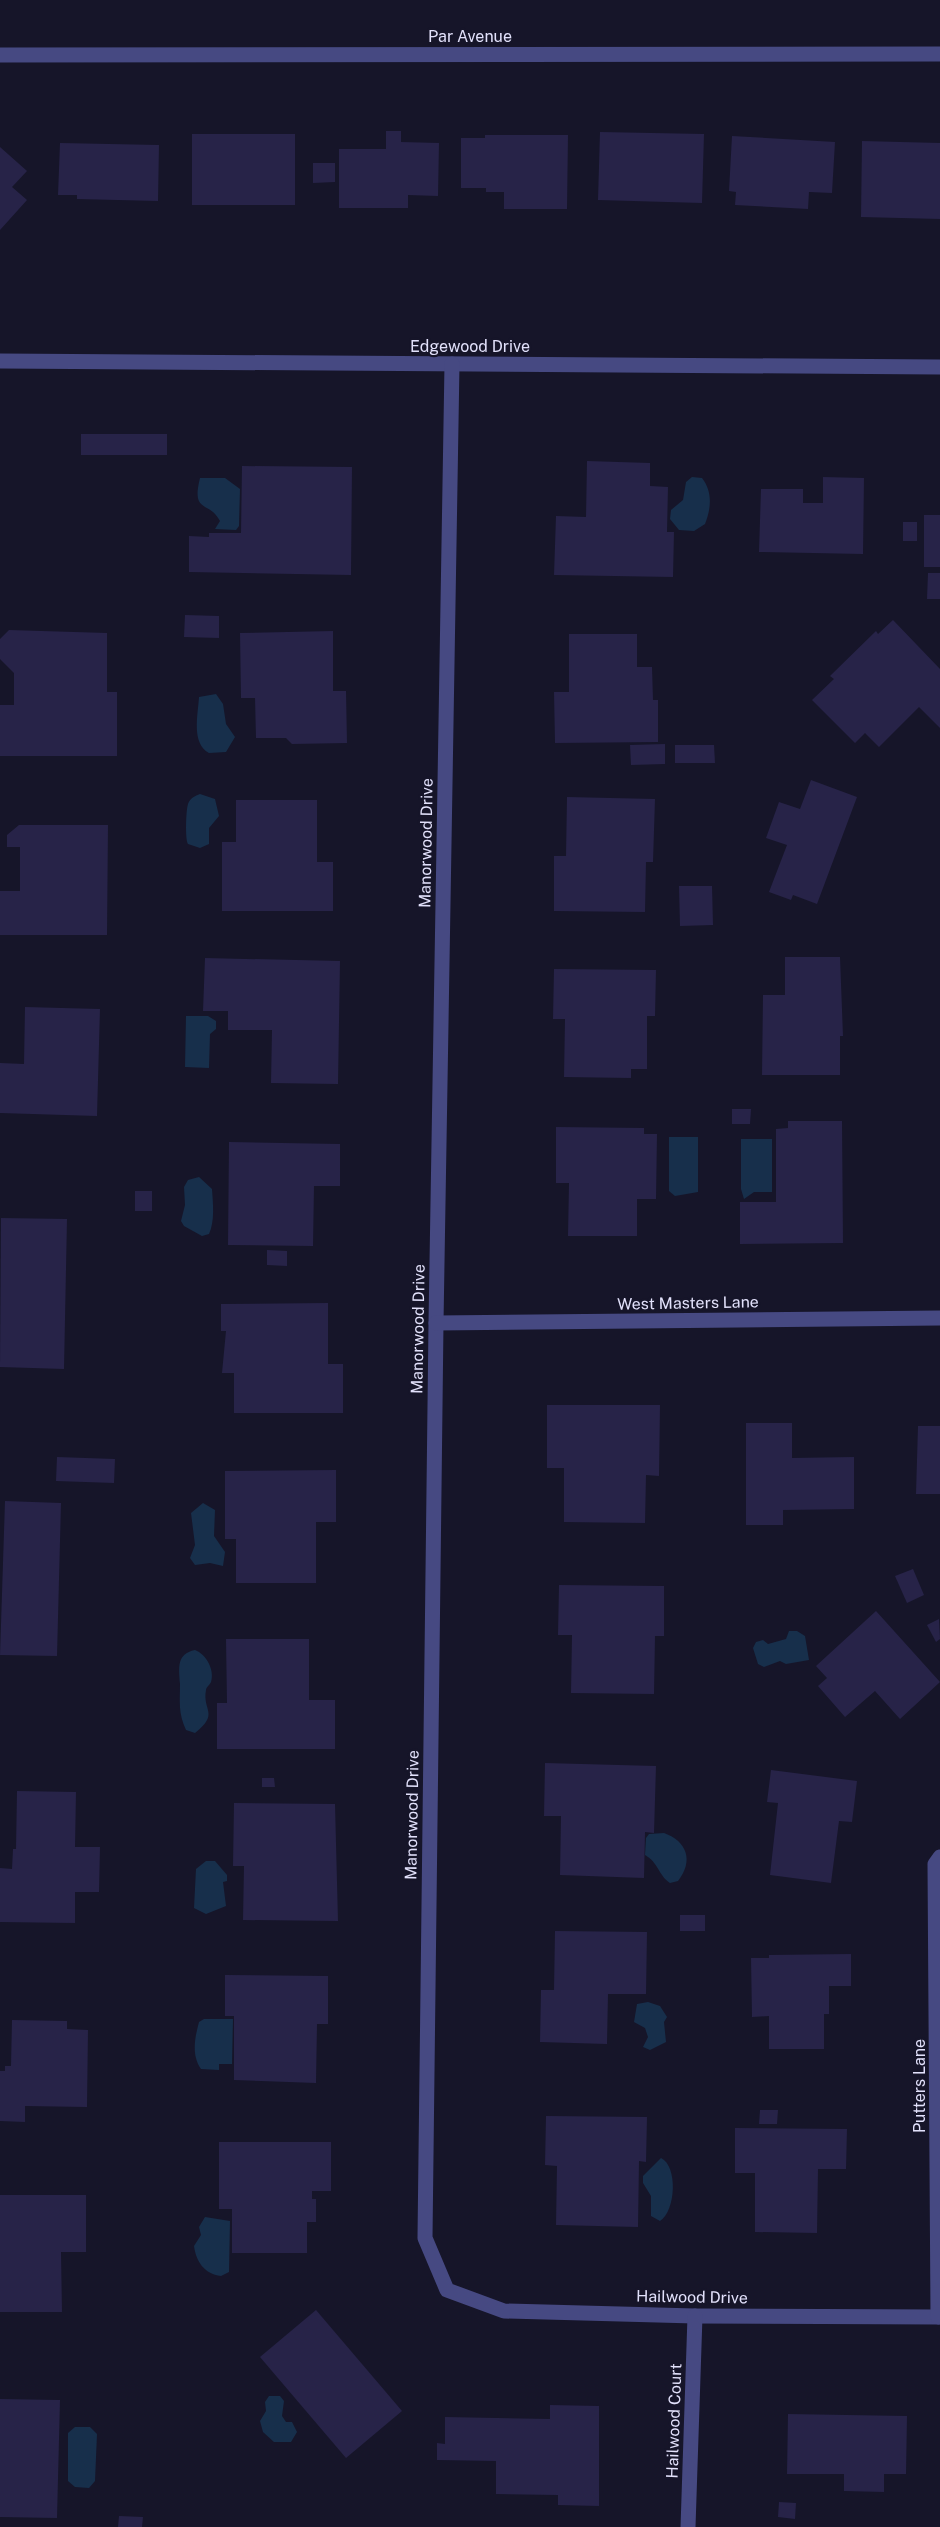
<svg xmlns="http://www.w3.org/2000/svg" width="940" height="2527" viewBox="0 0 940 2527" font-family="'Public Sans',sans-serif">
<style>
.water{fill:#172f4b}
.building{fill:#272348}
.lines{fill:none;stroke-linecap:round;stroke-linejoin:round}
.minor{stroke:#464982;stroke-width:15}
.labels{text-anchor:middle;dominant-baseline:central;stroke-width:4.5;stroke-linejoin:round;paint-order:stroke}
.street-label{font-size:16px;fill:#e2e1fb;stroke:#161529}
</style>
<rect width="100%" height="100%" fill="#161529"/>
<g class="water">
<path d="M692,477L702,478C713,492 711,509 705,524L694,531L679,530L670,519L671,510L683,500L686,482Z"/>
<path d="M200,478H225L240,489L239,526L236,530L215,529L220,521C209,500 191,514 200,478Z"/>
<path d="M216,694L223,704L226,724L235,737L226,752L209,753C191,743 198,715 199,697Z"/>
<path d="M200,794L215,799L219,816L209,828V844L200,848L188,844C185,839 186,810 188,804C190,798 195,796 200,794Z"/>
<polygon points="186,1016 208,1016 216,1021 216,1029 210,1034 209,1068 185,1067"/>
<polygon points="669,1137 698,1137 698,1192 675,1196 669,1191"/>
<polygon points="741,1139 772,1139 772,1192 754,1192 744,1199 741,1189"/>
<path d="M199,1177L212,1189C213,1204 215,1221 209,1234L202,1236L184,1226L181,1221L185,1205L184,1187L188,1180Z"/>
<polygon points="203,1503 215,1510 214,1536 225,1552 223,1566 210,1563 195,1565 190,1558 195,1545 191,1513"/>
<polygon points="789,1631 797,1631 805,1636 809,1660 786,1664 780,1661 764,1667 758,1664 753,1648 756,1642 763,1640 768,1644 786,1639"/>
<path d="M195,1650C206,1654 215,1670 211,1682C210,1685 206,1687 206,1690C202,1711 220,1713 195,1733L186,1730C178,1713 180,1701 180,1684C179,1668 176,1654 195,1650Z"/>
<path d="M664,1833C687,1841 694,1861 678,1881L670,1883C659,1876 658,1862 645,1855L646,1838L649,1834Z"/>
<polygon points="206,1861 215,1861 227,1875 227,1881 223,1882 226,1906 206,1914 194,1908 196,1869"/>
<polygon points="648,2002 660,2006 667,2017 664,2022 666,2042 650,2050 643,2047 648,2037 645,2028 634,2022 637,2004"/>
<path d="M204,2019H233L232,2064H219V2070L201,2069C191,2055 195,2037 199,2022Z"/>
<path d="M661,2158C678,2166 676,2211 660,2221L651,2216V2196L643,2183V2176Z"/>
<path d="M205,2217L230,2221L229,2272L221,2276C204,2274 196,2261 194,2246L201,2235L199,2227Z"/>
<polygon points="269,2396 280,2396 284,2401 282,2416 286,2422 292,2422 297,2432 291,2442 274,2442 263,2432 260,2421 266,2411 265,2402"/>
<polygon points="75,2427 90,2427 97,2434 95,2481 89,2488 75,2487 68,2481 68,2433"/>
</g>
<g class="building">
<polygon points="386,131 401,131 401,142 439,143 438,196 408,195 408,208 339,208 339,149 386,149"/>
<polygon points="600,132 704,134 702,203 598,200"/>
<rect x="192" y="134" width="103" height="71"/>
<polygon points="485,135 568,135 567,209 504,209 504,192 486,192 486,188 461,188 461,138 485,138"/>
<polygon points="732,136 835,142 832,193 809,192 808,209 735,205 736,192 729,191"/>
<polygon points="862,141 940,143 940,219 861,217"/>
<polygon points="60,143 159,145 158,201 77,199 77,195 58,195"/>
<polygon points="0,147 27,171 12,187 27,200 0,230"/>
<polygon points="313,163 335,163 335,182 313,183"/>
<rect x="81" y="434" width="86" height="21"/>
<polygon points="587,461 650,463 650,486 668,487 667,532 674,532 673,577 554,575 556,516 586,517"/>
<polygon points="242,466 352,467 351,575 189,572 189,536 209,537 209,533 241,533"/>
<polygon points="823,477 864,478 863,554 759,552 761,489 803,489 803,503 823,503"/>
<rect x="924" y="515" width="16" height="52"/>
<rect x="903" y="522" width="14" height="19"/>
<polygon points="928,573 940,573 940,599 927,599"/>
<polygon points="185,615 219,616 219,638 184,637"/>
<polygon points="893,620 940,669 940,728 919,707 879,747 865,733 855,743 812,700 834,679 830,676 876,631 878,634"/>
<polygon points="9,630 107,633 107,692 117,692 117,756 0,756 0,705 14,705 14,673 0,659 0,639"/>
<polygon points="333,631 333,691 346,691 347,743 292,744 286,738 256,738 255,698 241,698 240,633"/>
<polygon points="569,634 637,634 637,667 652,667 653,700 658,700 658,742 555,743 554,692 569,692"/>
<polygon points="665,744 665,764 631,765 630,745"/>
<polygon points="675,745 714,745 715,763 675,763"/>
<polygon points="811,780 857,797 817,904 793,895 791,900 769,892 787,845 766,838 779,802 800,809"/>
<polygon points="567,797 655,799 653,862 646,862 645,912 554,911 554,856 566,856"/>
<polygon points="236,800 317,800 317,862 333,862 333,911 222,911 222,842 236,842"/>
<polygon points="19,825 108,825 107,935 0,935 0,891 20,891 20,847 7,847 7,835"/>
<polygon points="679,886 712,886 713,925 680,926"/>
<polygon points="785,957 840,957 843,1036 840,1036 840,1075 762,1075 763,995 785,995"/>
<polygon points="205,958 340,961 338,1084 271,1083 272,1030 228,1030 228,1011 203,1011"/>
<polygon points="554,969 656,970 655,1016 647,1016 647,1069 631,1069 631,1078 564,1077 565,1019 553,1019"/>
<polygon points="25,1007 100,1009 97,1116 0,1113 0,1063 24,1064"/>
<polygon points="732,1109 751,1109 750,1124 732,1124"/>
<polygon points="788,1121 842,1121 843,1243 740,1244 740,1202 776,1202 776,1129 788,1128"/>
<polygon points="556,1127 644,1128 644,1134 657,1134 656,1199 637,1199 637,1236 568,1236 569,1183 556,1183"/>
<polygon points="229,1142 340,1144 340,1186 314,1186 313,1246 228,1245"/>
<rect x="135" y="1191" width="17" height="20"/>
<polygon points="1,1218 67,1219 64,1369 0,1367"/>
<polygon points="267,1250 287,1251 287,1266 267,1265"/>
<polygon points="328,1303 328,1364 343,1364 343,1413 234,1413 234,1373 222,1373 226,1331 221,1331 221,1304"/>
<polygon points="547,1405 660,1405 659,1476 646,1475 645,1523 564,1522 564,1468 547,1468"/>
<polygon points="746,1423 792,1423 792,1458 854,1457 854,1509 783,1510 783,1525 746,1525"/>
<polygon points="918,1426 940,1426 940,1494 916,1494"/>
<polygon points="57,1457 115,1459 114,1483 56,1481"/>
<polygon points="336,1470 336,1522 316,1522 316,1583 236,1583 236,1539 225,1539 225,1471"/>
<polygon points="5,1501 61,1503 57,1656 0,1655"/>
<polygon points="913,1569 924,1595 907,1603 895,1576"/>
<polygon points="559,1585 664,1586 664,1636 655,1636 654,1694 571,1693 572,1635 558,1635"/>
<polygon points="876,1611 940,1682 900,1719 875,1691 845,1717 818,1686 827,1678 816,1666"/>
<polygon points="939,1619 940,1639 936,1642 927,1625"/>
<polygon points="226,1639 309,1639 309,1700 335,1700 335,1749 217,1749 217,1703 227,1703"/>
<polygon points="545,1763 656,1766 654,1833 645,1832 644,1878 560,1875 561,1816 544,1816"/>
<polygon points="771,1770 857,1781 852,1822 839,1821 831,1883 770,1875 778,1803 767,1802"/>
<polygon points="262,1778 274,1778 275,1787 262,1787"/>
<polygon points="17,1791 76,1792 75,1847 100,1847 99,1892 75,1892 75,1923 0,1922 0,1868 12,1869 13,1849 16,1849"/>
<polygon points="234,1803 335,1804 338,1921 243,1920 244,1866 233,1866"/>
<rect x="680" y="1915" width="25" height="16"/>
<polygon points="555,1931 647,1932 646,1994 608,1994 607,2044 540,2042 541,1990 554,1990"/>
<polygon points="851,1954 851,1986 829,1986 829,2014 824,2014 824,2049 769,2049 769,2016 752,2017 751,1958 769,1958 769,1955"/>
<polygon points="225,1975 328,1976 328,2024 317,2024 316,2083 234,2080 234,2016 225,2016"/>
<polygon points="12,2020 67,2021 67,2029 88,2030 87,2107 25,2106 25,2122 0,2121 0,2071 5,2071 5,2066 11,2066"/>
<polygon points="760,2110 778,2110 777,2124 759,2124"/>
<polygon points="546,2116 647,2117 646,2162 639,2161 638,2227 556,2225 557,2166 545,2165"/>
<polygon points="735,2128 847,2129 846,2169 818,2169 817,2233 755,2232 755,2173 735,2173"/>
<polygon points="219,2142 331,2142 331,2191 312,2191 312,2199 316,2199 316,2222 307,2222 307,2253 232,2253 232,2209 219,2209"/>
<polygon points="0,2195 86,2195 86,2252 61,2252 62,2312 0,2312"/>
<polygon points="316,2310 402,2411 346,2458 260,2357"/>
<polygon points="0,2399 60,2400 57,2518 0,2517"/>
<polygon points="550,2405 599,2406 599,2506 558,2505 558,2495 496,2494 496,2461 437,2460 437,2443 445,2444 445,2417 550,2419"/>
<polygon points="788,2414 907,2416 906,2474 884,2474 884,2492 844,2491 844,2474 787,2474"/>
<polygon points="779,2502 796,2503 795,2519 778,2517"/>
<polygon points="119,2516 143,2517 142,2527 118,2527"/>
</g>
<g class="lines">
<g class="minor">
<polyline points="0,55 940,54"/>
<polyline points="0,361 940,367"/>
<polyline points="452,364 436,1323 425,2238 447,2290 504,2311 695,2316 940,2317"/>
<polyline points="436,1323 940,1318"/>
<polyline points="938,2317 935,1864 940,1857"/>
<polyline points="688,2527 695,2316"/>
</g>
</g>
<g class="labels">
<g class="street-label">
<text x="470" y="36">Par Avenue</text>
<text x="470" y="346">Edgewood Drive</text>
<text transform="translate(426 843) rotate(-89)">Manorwood Drive</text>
<text transform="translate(688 1303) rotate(-1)">West Masters Lane</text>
<text transform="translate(418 1329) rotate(-89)">Manorwood Drive</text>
<text transform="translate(412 1815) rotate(-89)">Manorwood Drive</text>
<text transform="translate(919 2086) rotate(-90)">Putters Lane</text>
<text transform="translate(692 2297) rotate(1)">Hailwood Drive</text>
<text transform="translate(674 2421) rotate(-88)">Hailwood Court</text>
</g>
</g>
</svg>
